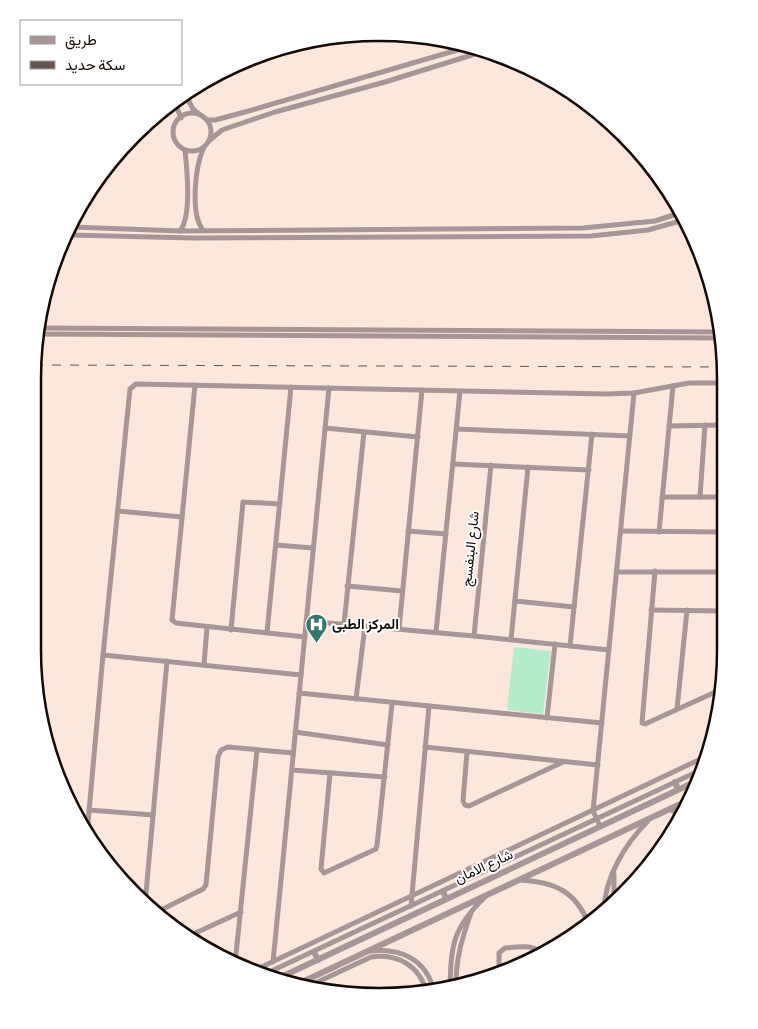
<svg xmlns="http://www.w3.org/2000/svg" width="758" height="1029" viewBox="0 0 758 1029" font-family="'Alegreya Sans',Vazirmatn,sans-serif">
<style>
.green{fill:#b3ebcc}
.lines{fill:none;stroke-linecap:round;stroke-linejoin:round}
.minor{stroke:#a79695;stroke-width:5}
.tertiary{stroke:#a79695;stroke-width:6}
.rail{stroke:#64564f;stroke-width:1;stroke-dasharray:9 9;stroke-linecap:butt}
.labels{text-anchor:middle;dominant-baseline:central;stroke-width:4;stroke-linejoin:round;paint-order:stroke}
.street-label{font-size:14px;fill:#140a05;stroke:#fff}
.poi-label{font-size:14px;font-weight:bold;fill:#140a05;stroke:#fff;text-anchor:start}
.rim{fill:none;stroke:#140a05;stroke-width:2.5}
</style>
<rect width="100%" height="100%" fill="#fbe7dc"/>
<polygon class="green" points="514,647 551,651 543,714 507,710"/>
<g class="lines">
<g class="minor">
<polyline points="185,94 193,109 199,114"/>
<polyline points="174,100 181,118"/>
<circle cx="192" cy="132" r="19"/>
<polyline points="207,120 215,120 245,112 471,46"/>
<polyline points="210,140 222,130 275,112 385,82 488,50"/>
<polyline points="72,227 180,231 583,228 655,221 680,213"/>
<path d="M203,230C190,214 195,166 204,147"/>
<path d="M180,231C192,215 187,170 185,150"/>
<polyline points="69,235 193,238 591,236 648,230 684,220"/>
<polyline points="39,328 722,332"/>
<polyline points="38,334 723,338"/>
<polyline points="195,385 172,620 176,623 305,637"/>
<polyline points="669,426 723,425"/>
<polyline points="325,428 418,437"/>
<polyline points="457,429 630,436"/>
<polyline points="453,464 589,470"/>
<polyline points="662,497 724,497"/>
<polyline points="700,497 705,425"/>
<polyline points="118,511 182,517"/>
<polyline points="408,531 446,534"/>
<polyline points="621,531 724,532"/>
<polyline points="659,532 673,386"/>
<polyline points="276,545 313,548"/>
<polyline points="655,571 642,723 645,724 722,689"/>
<polyline points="617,572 724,572"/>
<polyline points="347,586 402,591"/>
<polyline points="515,601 574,607"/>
<polyline points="651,610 724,611"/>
<polyline points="306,621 474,636 609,650"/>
<polyline points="344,624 364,432"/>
<polyline points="399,629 422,390"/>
<polyline points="231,630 243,502 280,504"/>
<polyline points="436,632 460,391"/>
<polyline points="267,633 291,387"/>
<polyline points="474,636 491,465"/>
<polyline points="511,640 528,467"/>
<polyline points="570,646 592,434"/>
<polyline points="103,655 301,675"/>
<polyline points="204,665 207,627"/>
<polyline points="299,693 602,723"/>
<polyline points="356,699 365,626"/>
<polyline points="677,709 687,610"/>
<polyline points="547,718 555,644"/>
<polyline points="295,732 388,745"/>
<polyline points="425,747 598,765"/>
<polyline points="467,752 463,801 465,805 469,806 563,762"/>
<polyline points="292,770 385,777"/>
<polyline points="330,773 321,869 324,873 376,849 377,845 392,704"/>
<polyline points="670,809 676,813 685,811"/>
<polyline points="89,810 153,815"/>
<polyline points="600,826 593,811 634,393"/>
<polyline points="87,834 103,655 130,389 136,384 607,394 634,393 689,383 723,383"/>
<path d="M520,880C555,882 576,891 589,925"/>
<polyline points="614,901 614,874"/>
<polyline points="145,904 167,661"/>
<polyline points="411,906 429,706"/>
<path d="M604,910C605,877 625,844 648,821"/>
<polyline points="155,913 203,889 206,885 218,757 221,750 228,747 293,753"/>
<polyline points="189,936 241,912"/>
<path d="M371,951C401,948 426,959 434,991"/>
<polyline points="273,962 329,388"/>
<polyline points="235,964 257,750"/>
<polyline points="255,970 707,756"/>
<polyline points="267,973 703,769"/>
<path d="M499,974V953L505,948C515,947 535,944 540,953"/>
<path d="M456,985C456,958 462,938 471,913"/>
<path d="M309,986L371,957C398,953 420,966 427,993"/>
<path d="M450,987C451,945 453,928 484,898"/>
</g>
<g class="tertiary">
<polyline points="675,782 678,789"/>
<polyline points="443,891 446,899"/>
<polyline points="314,952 318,960"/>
<polyline points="281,977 699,780"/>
<polyline points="300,983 691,799"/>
</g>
<polyline class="rail" points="34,365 723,367"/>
</g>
<defs>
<symbol id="hospital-pin" viewBox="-11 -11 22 30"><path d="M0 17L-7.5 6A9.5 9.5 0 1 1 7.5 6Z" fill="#32786d" stroke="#fff"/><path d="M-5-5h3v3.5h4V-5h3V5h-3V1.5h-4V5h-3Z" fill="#fff"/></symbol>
</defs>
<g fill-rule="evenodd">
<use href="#hospital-pin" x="304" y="612" width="25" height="34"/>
</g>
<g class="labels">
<g class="street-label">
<text transform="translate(471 549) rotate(-84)">شارع البنفسج</text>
<text transform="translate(484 867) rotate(-25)">شارع الامان</text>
</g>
<g class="poi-label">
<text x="332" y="625">المركز الطبى</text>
</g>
</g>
<path d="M0 0H758V1029H0ZM379 41H379A338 338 0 0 1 717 379V650A338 338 0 0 1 379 988H379A338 338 0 0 1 41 650V379A338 338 0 0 1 379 41Z" fill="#fff" fill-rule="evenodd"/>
<path class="rim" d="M379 41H379A338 338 0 0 1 717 379V650A338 338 0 0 1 379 988H379A338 338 0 0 1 41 650V379A338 338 0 0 1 379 41Z"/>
<rect x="20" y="20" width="162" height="65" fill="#ffffff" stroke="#a19d9b"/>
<rect x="30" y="36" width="25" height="8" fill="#a79695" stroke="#a19d9b"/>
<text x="65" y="45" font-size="15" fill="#140a05">طريق</text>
<rect x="30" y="61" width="25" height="8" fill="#64564f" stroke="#a19d9b"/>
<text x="65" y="70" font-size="15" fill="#140a05">سكة حديد</text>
</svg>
